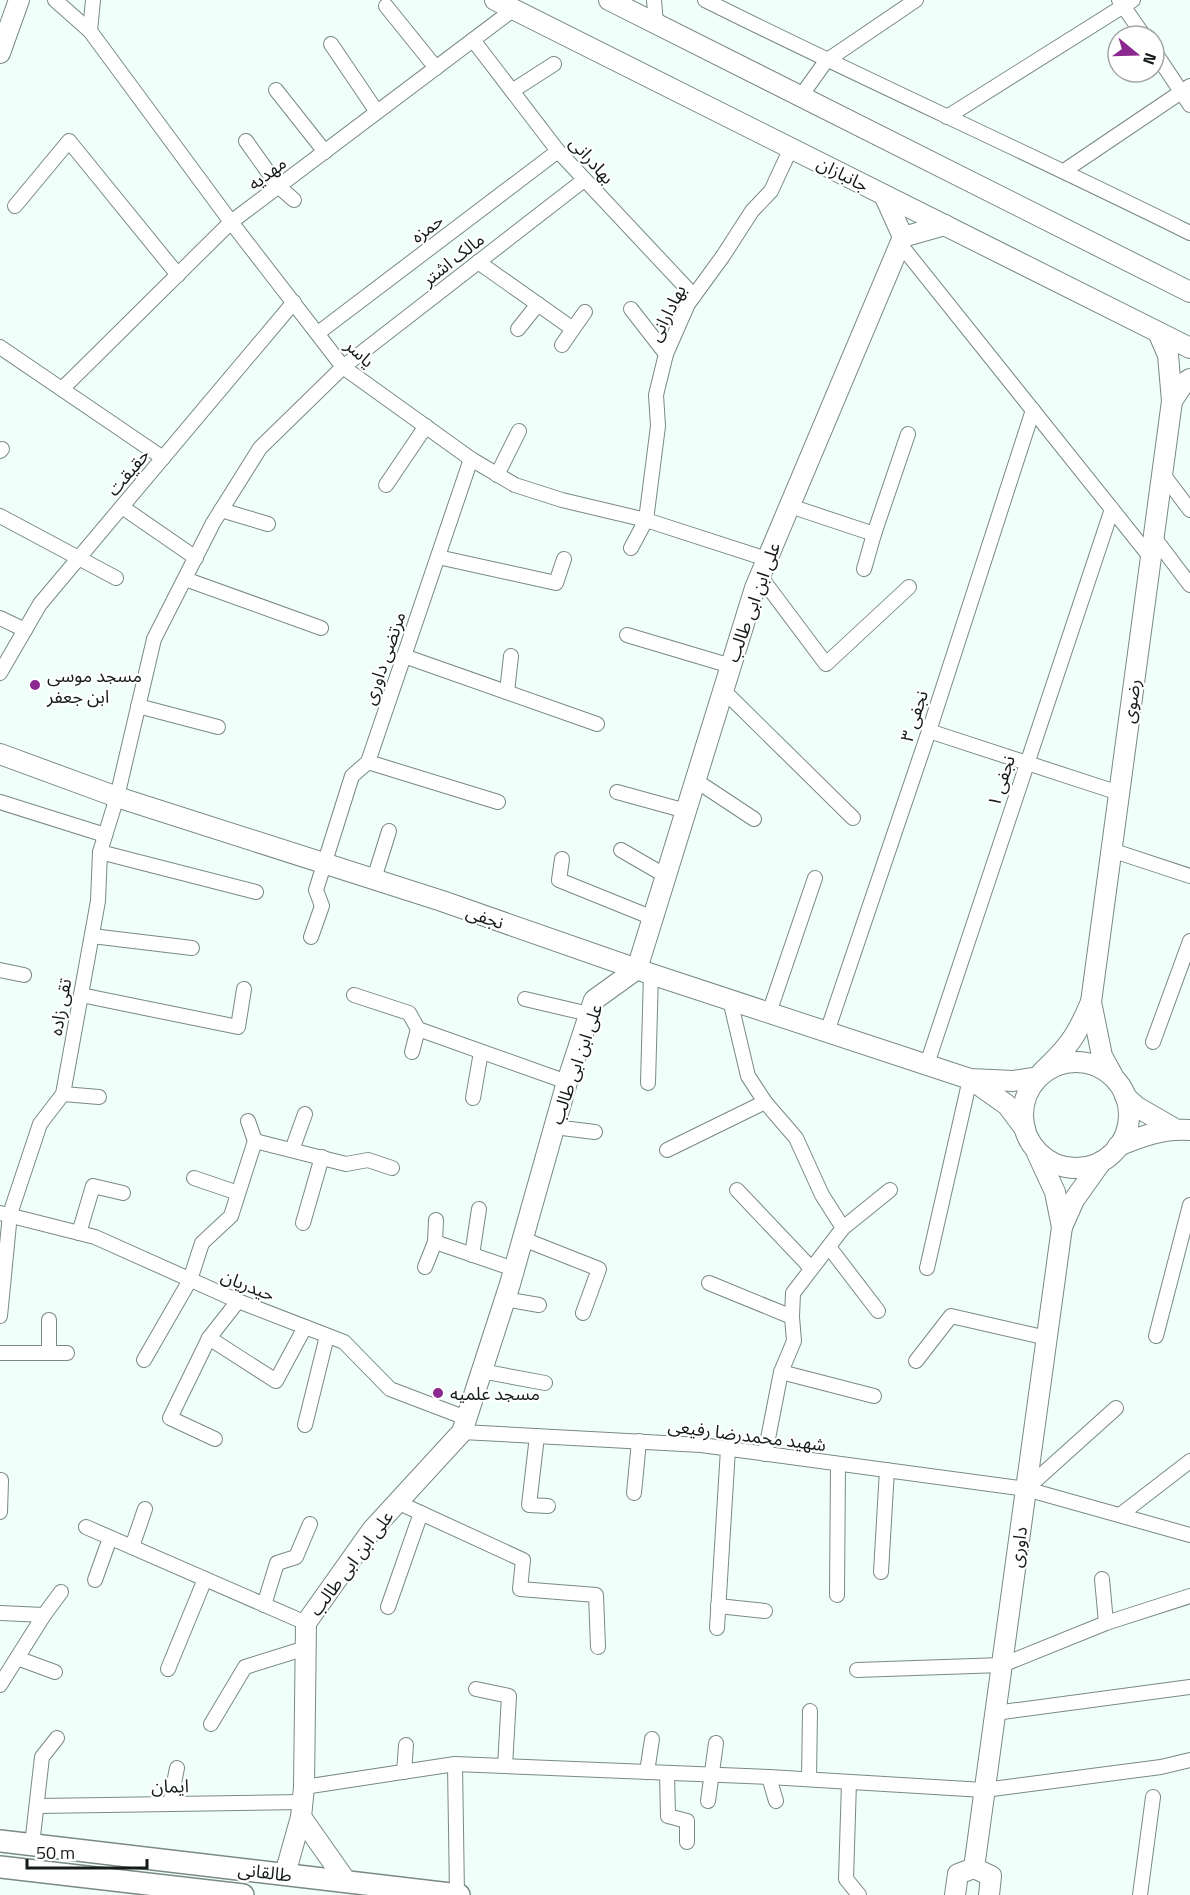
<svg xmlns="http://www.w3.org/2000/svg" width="1190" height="1895" viewBox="0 0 1190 1895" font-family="'Titillium Web','Noto Sans Arabic',sans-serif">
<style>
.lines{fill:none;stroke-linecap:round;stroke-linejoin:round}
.street-casing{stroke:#7a8985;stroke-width:16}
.secondary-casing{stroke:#7a8985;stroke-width:22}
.primary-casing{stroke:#7a8985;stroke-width:24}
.street{stroke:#fff;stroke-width:14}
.secondary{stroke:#fff;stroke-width:20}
.primary{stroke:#fff;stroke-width:21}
.poi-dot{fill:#8b2991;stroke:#fff;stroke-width:2}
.labels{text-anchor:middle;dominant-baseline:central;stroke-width:4.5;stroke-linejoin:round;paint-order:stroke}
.street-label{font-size:18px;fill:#151b19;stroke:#fff}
.poi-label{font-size:18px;fill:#151b19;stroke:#fff;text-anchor:start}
</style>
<rect width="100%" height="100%" fill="#f1fffb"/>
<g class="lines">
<defs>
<g id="street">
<polyline points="55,0 90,31 231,222 343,367 471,459 515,485 562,500 646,520 767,559"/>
<polyline points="654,0 656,23"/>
<path d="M705,0C865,80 1029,153 1190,233"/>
<polyline points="1119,0 1144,36"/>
<polyline points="386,6 436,68"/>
<polyline points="90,31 93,0"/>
<polyline points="473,40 558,151 694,296"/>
<polyline points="331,44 377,112"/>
<polyline points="1154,51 1190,105"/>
<polyline points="276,90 325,152"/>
<polyline points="512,91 554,64"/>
<polyline points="801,96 826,61 916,0"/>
<polyline points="947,117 1133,0"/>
<polyline points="246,141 278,186 294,200"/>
<polyline points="1064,171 1190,86"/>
<polyline points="15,206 69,141 178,275"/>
<polyline points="900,244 1151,558"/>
<polyline points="478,262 573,329 562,345"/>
<polyline points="631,309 666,354"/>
<polyline points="518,329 538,304"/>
<polyline points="573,329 585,312"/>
<polyline points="318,333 558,151"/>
<polyline points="0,347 163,458"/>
<polyline points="62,389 231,222 514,9"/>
<polyline points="0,451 2,449"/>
<polyline points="1162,473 1190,510"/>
<polyline points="497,475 519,431"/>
<polyline points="386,485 426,426"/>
<polyline points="790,506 874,534 908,434"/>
<polyline points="122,507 196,558"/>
<polyline points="221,510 268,524"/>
<polyline points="0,516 116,578"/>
<polyline points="1153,536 1190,585"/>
<polyline points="631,548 646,520 658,426 656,395 666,354 688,304 723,256 752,211 771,191 791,148"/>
<polyline points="438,557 556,583 564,559"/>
<polyline points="864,569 874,534"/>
<polyline points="760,576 826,664 909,587"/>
<polyline points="185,579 321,628"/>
<polyline points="0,618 25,630"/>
<polyline points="627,635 731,666"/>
<polyline points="404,656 597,724"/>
<polyline points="0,673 40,604 294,302"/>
<polyline points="723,690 853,818"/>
<polyline points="507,692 511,656"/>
<polyline points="138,706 218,727"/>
<polyline points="929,731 1119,793"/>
<polyline points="368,762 498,802"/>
<polyline points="695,780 754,819"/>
<polyline points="617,792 686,811"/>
<polyline points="0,802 105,835"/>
<polyline points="621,850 666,876"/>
<polyline points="1111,850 1190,876"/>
<polyline points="100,852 256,892"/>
<polyline points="562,859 559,880 653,918"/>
<polyline points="374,879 389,831"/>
<polyline points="92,936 192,948"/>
<polyline points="311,937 322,906 316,890 352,776 368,762 471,459"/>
<polyline points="0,970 24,975"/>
<polyline points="81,995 238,1027 244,989"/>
<polyline points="354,995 409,1013 418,1029 567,1082"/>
<polyline points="525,999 589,1014"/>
<polyline points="730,1000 748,1076 765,1102 796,1138 822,1195 843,1228 793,1293 792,1317 794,1341 781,1372 765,1454"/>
<polyline points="769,1013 815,878"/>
<polyline points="827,1032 929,731 1033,410"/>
<polyline points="1153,1042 1190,941"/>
<polyline points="412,1052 418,1029"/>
<polyline points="927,1064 1112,509"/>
<polyline points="648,1083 651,974"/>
<polyline points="63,1094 99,1097"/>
<polyline points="473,1098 481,1052"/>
<polyline points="248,1121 255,1141"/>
<polyline points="554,1127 595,1132"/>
<polyline points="292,1150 305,1114"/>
<polyline points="667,1150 765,1102"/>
<polyline points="194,1178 238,1193"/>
<polyline points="737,1190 811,1268"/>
<polyline points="0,1213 95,1237 238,1301 344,1342 390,1389 466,1418"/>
<polyline points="436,1220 435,1242 514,1269"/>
<polyline points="303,1223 322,1157"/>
<polyline points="843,1228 890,1190"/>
<polyline points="79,1233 93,1186 123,1193"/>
<polyline points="523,1239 599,1269 583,1313"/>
<polyline points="829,1247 878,1311"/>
<polyline points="472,1255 479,1209"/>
<polyline points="425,1267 435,1242"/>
<polyline points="927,1268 970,1079"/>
<polyline points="709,1283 792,1317"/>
<polyline points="505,1299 539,1305"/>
<polyline points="0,1316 10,1214 40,1124 63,1094 98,901 100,852 117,797 154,639 213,523 260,448 343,367 584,180"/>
<polyline points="49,1320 49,1353"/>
<polyline points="1156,1336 1190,1205"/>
<polyline points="209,1338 276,1381 305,1327"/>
<polyline points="0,1353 67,1353"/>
<polyline points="144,1360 190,1280 202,1243 231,1216 255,1141 346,1164 368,1160 392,1168"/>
<polyline points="916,1361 951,1316 1047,1338"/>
<polyline points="481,1371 545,1383"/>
<polyline points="781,1372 874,1396"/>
<polyline points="305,1425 327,1336"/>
<polyline points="462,1432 701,1445 1026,1489 1190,1535"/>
<polyline points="537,1436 529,1505 548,1506"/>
<polyline points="215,1439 170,1418 209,1338 238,1301"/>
<polyline points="1026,1489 1116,1408"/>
<polyline points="634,1493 639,1441"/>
<polyline points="397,1502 523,1560 520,1589 596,1595 598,1647"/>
<polyline points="0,1512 1,1480"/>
<polyline points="1120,1515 1190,1461"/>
<polyline points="86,1527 306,1623"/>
<polyline points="132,1547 145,1509"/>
<polyline points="881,1572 887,1470"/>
<polyline points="1102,1579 1106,1623"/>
<polyline points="95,1580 110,1538"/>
<polyline points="837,1595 838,1464"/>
<polyline points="264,1605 277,1563 296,1557 310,1524"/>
<polyline points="718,1606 765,1611"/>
<polyline points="388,1607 421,1513"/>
<polyline points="0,1613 44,1615 61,1592"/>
<polyline points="717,1628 728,1449"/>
<polyline points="17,1658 55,1672"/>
<polyline points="168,1669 205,1579"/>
<polyline points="857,1670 1002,1665 1106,1623 1190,1596"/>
<polyline points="0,1685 44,1615"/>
<polyline points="476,1689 509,1696 505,1766"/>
<polyline points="995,1713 1190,1687"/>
<polyline points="211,1724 245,1667 306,1648"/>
<polyline points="455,1764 457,1895"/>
<polyline points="404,1772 406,1745"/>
<polyline points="647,1772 652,1739"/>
<polyline points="667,1773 668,1816 687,1821 687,1842"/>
<polyline points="769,1777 776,1801"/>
<polyline points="809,1779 810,1711"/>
<polyline points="849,1782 846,1879 859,1895"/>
<polyline points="304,1787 455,1764 769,1777 984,1790 1161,1767 1190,1760"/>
<polyline points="708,1801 716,1743"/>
<polyline points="170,1804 177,1768"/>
<polyline points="38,1806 303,1802"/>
<polyline points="32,1845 42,1757 57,1738"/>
<polyline points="1140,1895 1153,1797"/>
</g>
<g id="secondary">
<polyline points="495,0 1190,348"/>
<polyline points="609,0 1190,292"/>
<polyline points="0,53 19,0"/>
<polyline points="884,195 903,237 945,225"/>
<polyline points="1172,401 1184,383 1190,379"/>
<polyline points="0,754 117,797 442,901 651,974 970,1079 1013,1081 1038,1077"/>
<polyline points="1091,1002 1102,1056 1113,1076"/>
<circle cx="1076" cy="1115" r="53"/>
<path d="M1042,1072C1069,1047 1077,1035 1091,1002L1172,401L1168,355L1158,332"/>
<polyline points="972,1080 1007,1105 1025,1129"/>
<polyline points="1125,1096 1137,1107 1175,1129"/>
<path d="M1118,1146C1142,1136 1164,1128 1190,1130"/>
<polyline points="1037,1153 1055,1192 1062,1227"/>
<polyline points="301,1817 304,1787 306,1623 372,1530 462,1432 510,1284 567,1082 594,1000 637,969 755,588 903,237"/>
<polyline points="974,1868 1062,1227 1074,1200 1101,1162"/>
<polyline points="285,1874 301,1817 346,1881"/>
<polyline points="955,1895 958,1874 974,1868 991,1876 989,1895"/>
</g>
<g id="primary">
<polyline points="0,1841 459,1895"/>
<polyline points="0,1867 243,1895"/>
</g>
</defs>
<use href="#street" class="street-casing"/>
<use href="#secondary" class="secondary-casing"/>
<use href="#primary" class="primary-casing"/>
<use href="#street" class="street"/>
<use href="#secondary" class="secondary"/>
<use href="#primary" class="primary"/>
</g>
<g class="poi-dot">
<circle cx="35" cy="685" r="6"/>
<circle cx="438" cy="1393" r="6"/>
</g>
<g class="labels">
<g class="street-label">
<text transform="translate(592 160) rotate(48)">بهادرانی</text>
<text transform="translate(267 173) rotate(-37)">مهدیه</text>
<text transform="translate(843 174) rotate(27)">جانبازان</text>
<text transform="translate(427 228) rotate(-37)">حمزه</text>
<text transform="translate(453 259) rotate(-38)">مالک اشتر</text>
<text transform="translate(667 313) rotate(-63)">بهادارانی</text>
<text transform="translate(360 353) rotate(43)">یاسر</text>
<text transform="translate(128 472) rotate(-50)">حقیقت</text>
<text transform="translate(753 602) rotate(-70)">علی ابن ابی طالب</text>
<text transform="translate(384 658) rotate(-71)">مرتضی داوری</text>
<text transform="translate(1131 701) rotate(-82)">رضوی</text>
<text transform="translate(914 716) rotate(-72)">نجفی ۳</text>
<text transform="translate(1001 781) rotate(-72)">نجفی ۱</text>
<text transform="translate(485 917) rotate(19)">نجفی</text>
<text transform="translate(60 1007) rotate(-80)">تقی زاده</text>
<text transform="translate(576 1064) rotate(-71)">علی ابن ابی طالب</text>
<text transform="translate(248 1285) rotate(22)">حیدریان</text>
<text transform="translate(747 1435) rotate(7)">شهید محمدرضا رفیعی</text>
<text transform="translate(1018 1547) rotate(-82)">داوری</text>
<text transform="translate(351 1563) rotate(-53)">علی ابن ابی طالب</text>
<text transform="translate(170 1786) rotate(-1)">ایمان</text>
<text transform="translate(265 1872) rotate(7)">طالقانی</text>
</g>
<g class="poi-label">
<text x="47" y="675">مسجد موسی<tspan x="47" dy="21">ابن جعفر</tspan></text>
<text x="450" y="1393">مسجد علمیه</text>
</g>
</g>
<g transform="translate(1136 54) rotate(109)"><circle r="28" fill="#ffffff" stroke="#a1a4a3" stroke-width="1.5"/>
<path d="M0-4.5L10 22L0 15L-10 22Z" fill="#8b2991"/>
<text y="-9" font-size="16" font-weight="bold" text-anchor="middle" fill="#151b19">N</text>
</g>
<path d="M27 1859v9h120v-9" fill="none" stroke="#151b19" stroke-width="3"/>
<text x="36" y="1859" font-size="18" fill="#151b19" stroke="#ffffff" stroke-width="4.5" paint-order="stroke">50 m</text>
</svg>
